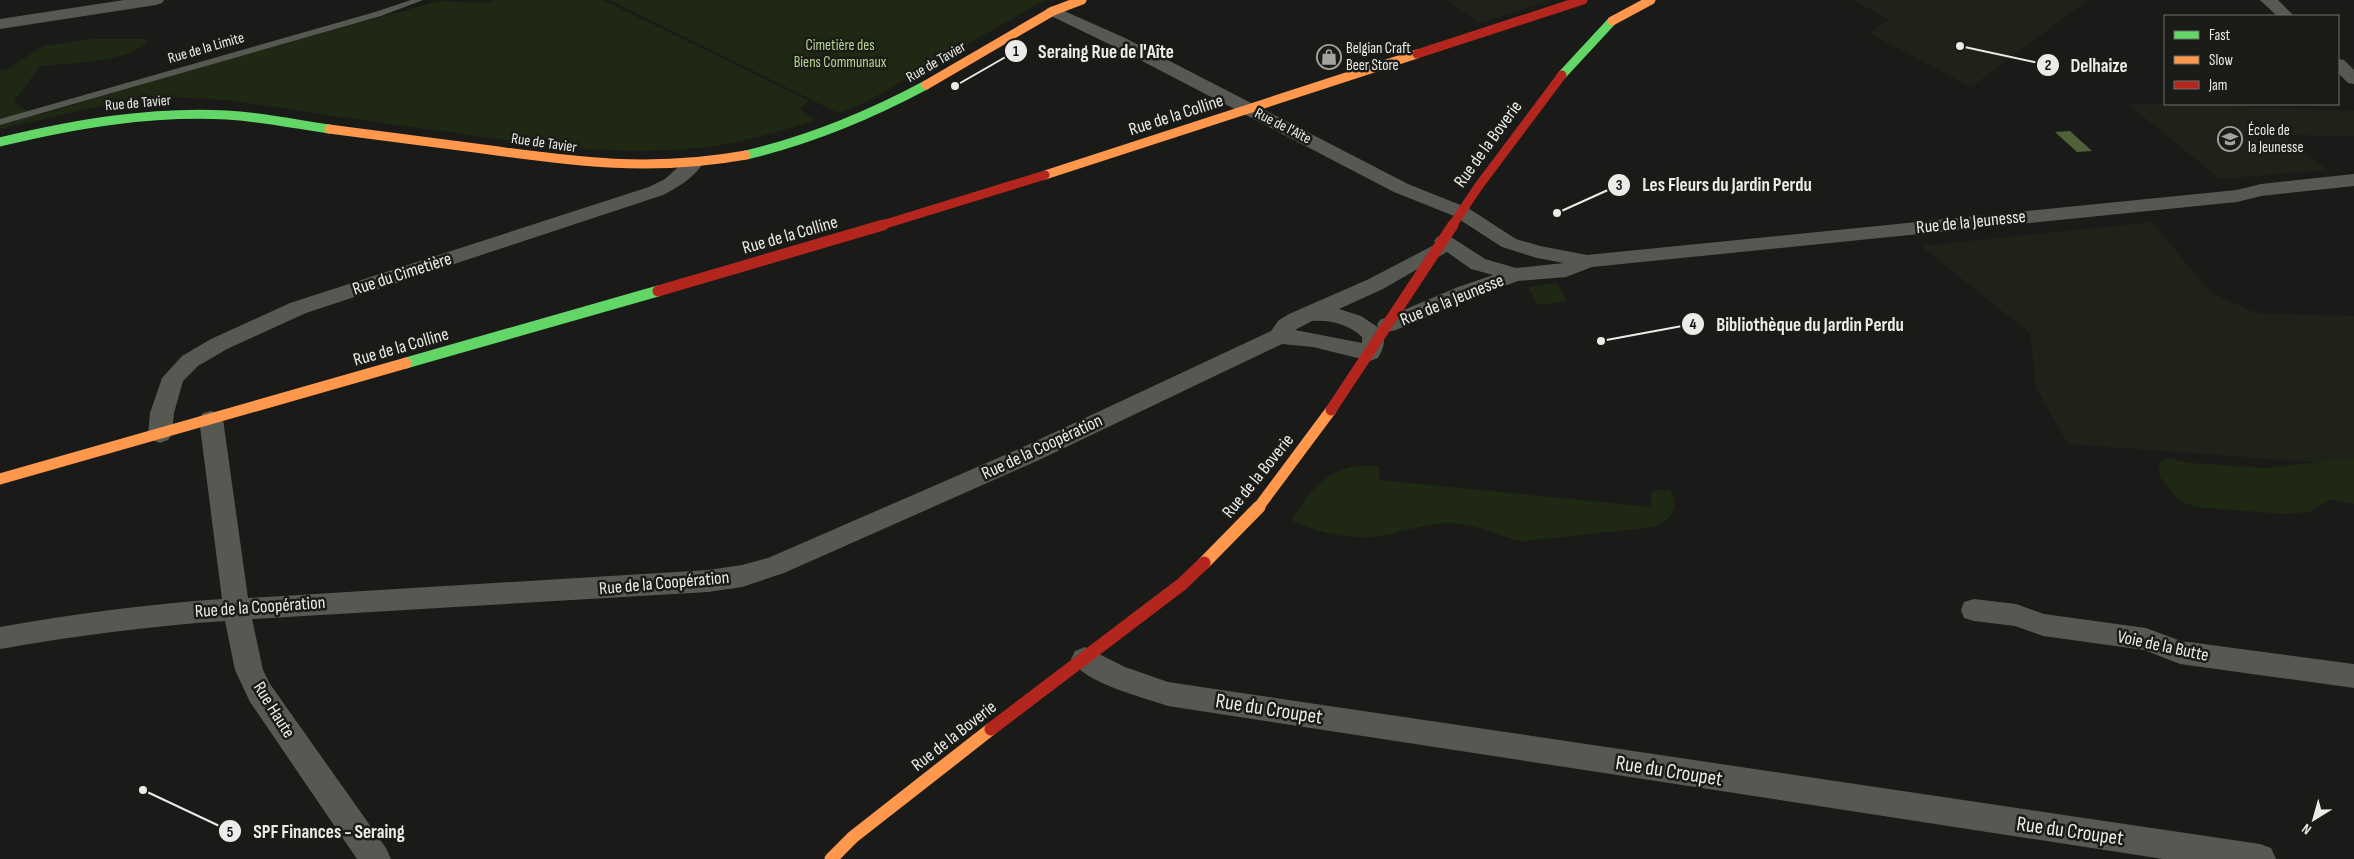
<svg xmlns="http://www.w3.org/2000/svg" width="2354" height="859" viewBox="0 0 2354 859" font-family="'Sofia Sans Condensed',sans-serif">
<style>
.built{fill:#1e2219}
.green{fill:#1f2813}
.water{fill:#506038}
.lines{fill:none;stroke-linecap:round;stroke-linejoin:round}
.lane{fill:#565852;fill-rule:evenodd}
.street{fill:#565852;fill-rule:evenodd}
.fast-far1{stroke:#63d668;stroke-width:9}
.fast{stroke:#63d668;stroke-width:11}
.slow-far2{stroke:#ff974d;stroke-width:9}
.slow-far1{stroke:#ff974d;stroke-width:11}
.slow{stroke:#ff974d;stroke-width:13}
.jam-far2{stroke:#b3261e;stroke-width:9}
.jam-far1{stroke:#b3261e;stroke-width:11}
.jam{stroke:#b3261e;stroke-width:13}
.labels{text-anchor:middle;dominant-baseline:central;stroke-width:5;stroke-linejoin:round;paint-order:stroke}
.far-park-label{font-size:15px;fill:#b8d58e;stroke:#1a1c17}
.far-street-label{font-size:15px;fill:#ebece9;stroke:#1a1c17}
.far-poi-label{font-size:15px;fill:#ebece9;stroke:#1a1c17;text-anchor:start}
.street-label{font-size:18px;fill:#ebece9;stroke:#1a1c17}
.near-street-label{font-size:21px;fill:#ebece9;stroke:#1a1c17}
.leader{fill:none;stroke:#ebece9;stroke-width:2}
.callout-dot{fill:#ebece9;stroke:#1a1c17;stroke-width:2}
.mark-label{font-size:15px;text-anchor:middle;font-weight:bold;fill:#111}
.callout-label{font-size:19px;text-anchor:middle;font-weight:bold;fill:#ebece9;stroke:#1a1c17;stroke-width:5;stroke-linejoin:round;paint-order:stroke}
</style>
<rect width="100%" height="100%" fill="#1a1b18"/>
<g class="built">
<polygon points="1446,0 1551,0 1480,23"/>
<polygon points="1852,0 2088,0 1971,87 1869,33 1889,19"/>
<polygon points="2128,104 2195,104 2354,111 2354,136 2284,135 2327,170 2220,179"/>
<polygon points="2152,222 2211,293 2256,313 2354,316 2354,465 2068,444 2036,388 2030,333 1921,246"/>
</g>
<g class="green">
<path d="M494,0H603L810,101L799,109L816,120C778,132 738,144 698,148C617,156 537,145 456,133C380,123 303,111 227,100L173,97L127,100L0,129V70H6L43,46L89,39H148C135,63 66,63 40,66L14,102L35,116L236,57L439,1L491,3Z"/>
<polygon points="610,0 1045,0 866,102 838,113"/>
<polygon points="1557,283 1567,301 1538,305 1528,287"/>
<polygon points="2167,458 2191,463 2266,468 2354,458 2354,504 2331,499 2309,512 2284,514 2196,507 2180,501 2160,477 2159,464"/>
<path d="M1355,466H1379V480L1651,507V492L1658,490L1670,489C1681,507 1672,518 1655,527L1525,541L1517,540C1495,534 1469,522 1446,523C1425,524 1405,531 1385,535C1353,541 1320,534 1291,520C1311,493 1319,474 1355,466Z"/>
</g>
<polygon class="water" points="2070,131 2092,151 2077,152 2055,132"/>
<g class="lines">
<polygon class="lane" points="411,0 423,0 381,16 0,125 0,119 375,12"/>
<g class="street">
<polygon points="124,0 164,0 162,3 156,5 0,29 0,19"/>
<polygon points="2260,0 2278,0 2294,16 2277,16"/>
<path d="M1053,6L1125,38L1408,184L1468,208L1516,239L1540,246L1587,255L2237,190L2261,184L2354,174V186L2261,196L2237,202L1592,267L1566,277L1518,281L1474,297L1396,330L1388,332L1381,330C1387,340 1383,349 1378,358L1370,361L1313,347L1282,344L1039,460L784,573L742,587L708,592L252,619L263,670L270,684L386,848L391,859H357L250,702L235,670L225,621C149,626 75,636 0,649V627C74,614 147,604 222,599L199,419L203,413L211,411L219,413L223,419L248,598L708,570L742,565L768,558L1021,448L1271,331L1279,320L1289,314L1369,279L1436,244L1434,241L1437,237L1444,235L1451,237L1485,259L1516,268L1564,263L1537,258L1502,247L1454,216L1394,192L1113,46L1047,14L1045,11L1047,8ZM1447,252L1471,269L1493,275L1458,287L1380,320L1377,325L1379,328L1361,316L1339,309L1383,289ZM1312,321C1331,320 1348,324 1362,337V343L1295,330Z"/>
<polygon points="2338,59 2344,60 2354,70 2354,84 2348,83 2338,73"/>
<path d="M692,159L699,161L702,165C692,179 677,188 663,195L306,313L227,349L198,366L183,381L174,413L172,434L168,440L160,443L152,440L148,434L150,413L162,378L182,356L211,339L290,303L649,187L665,179L685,161Z"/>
<polygon points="1974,599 2016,604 2044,614 2146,628 2181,641 2354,664 2354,688 2180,664 2144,650 2043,636 2015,626 1974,621 1964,618 1961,610 1964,602"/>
<path d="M1085,647L1125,667L1168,682L2260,844L2271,848L2276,859H2163L1168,706C1143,697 1083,683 1071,659L1075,651Z"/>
</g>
<g class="fast-far1">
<polyline points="1562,75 1612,21"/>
<path d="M0,142C74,124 150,111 227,115C261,117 295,124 329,129"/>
<path d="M746,155C810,140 868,116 926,85"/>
</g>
<polyline class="fast" points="406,363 658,291"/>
<g class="slow-far2">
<polyline points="1612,21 1651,0"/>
<polyline points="926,85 1053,11 1082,0"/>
<path d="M329,129C380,136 432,142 483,149C576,162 652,172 746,155"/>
<polyline points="1045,175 1417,54"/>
</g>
<g class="slow-far1">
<polyline points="0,479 406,363"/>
<polyline points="1258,508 1331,410"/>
</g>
<g class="slow">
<polyline points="1204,563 1259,507"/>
<polyline points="831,859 853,837 991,729"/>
</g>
<g class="jam-far2">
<polyline points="1417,54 1583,0"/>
<polyline points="879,226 1045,175"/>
<polyline points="1452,226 1478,187 1562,75"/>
</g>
<g class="jam-far1">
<polyline points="658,291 883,225"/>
<polyline points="1331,410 1453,225"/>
</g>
<polyline class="jam" points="991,729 1182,584 1204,563"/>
</g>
<defs>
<symbol id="shop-ring" viewBox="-11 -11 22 22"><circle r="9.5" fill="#1a1c17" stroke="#a2a3a0" stroke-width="1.5"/><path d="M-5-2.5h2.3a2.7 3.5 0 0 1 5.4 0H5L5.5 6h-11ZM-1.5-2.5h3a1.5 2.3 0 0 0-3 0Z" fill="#a2a3a0"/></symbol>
<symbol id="school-ring" viewBox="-11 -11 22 22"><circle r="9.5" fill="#1a1c17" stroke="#a2a3a0" stroke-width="1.5"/><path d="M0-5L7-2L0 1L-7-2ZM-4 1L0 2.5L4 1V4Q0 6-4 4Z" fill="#a2a3a0"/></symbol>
</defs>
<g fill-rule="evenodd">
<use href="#shop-ring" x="1315" y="43" width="28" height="28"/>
<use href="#school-ring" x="2216" y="125" width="28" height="28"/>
</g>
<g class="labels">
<g class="far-park-label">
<text x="840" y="45">Cimetière des<tspan x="840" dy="17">Biens Communaux</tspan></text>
</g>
<g class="far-street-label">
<text transform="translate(206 48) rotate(-16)">Rue de la Limite</text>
<text transform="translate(936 62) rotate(-30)">Rue de Tavier</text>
<text transform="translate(138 103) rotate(-5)">Rue de Tavier</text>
<text transform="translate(1283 126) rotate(27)">Rue de l'Aîte</text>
<text transform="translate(544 143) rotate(8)">Rue de Tavier</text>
</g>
<g class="far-poi-label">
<text x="1346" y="48">Belgian Craft<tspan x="1346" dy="17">Beer Store</tspan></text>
<text x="2248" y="130">École de<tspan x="2248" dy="17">la Jeunesse</tspan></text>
</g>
<g class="street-label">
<text transform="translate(1176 115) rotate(-18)">Rue de la Colline</text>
<text transform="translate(1488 144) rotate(-54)">Rue de la Boverie</text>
<text transform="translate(1971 222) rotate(-6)">Rue de la Jeunesse</text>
<text transform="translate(790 235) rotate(-16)">Rue de la Colline</text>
<text transform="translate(402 274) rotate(-18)">Rue du Cimetière</text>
<text transform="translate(1452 300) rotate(-22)">Rue de la Jeunesse</text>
<text transform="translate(401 347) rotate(-16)">Rue de la Colline</text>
<text transform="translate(1042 447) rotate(-25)">Rue de la Coopération</text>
<text transform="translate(1258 476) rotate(-51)">Rue de la Boverie</text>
<text transform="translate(664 583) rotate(-5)">Rue de la Coopération</text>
<text transform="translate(260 607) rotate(-4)">Rue de la Coopération</text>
<text transform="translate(2163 646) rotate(12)">Voie de la Butte</text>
<text transform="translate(274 710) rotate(58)">Rue Haute</text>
<text transform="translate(954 736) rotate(-38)">Rue de la Boverie</text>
</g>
<g class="near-street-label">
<text transform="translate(1269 709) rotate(9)">Rue du Croupet</text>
<text transform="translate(1669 771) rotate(9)">Rue du Croupet</text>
<text transform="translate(2070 831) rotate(8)">Rue du Croupet</text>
</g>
</g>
<path class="leader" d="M955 86L1016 51M1960 46L2048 65M1557 213L1619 185M1601 341L1693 324M143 790L230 831"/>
<g class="callout-dot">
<circle cx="955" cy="86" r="5"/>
<circle cx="1960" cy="46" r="5"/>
<circle cx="1557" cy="213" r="5"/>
<circle cx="1601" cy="341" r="5"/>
<circle cx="143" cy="790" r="5"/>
<circle cx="1016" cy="51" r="12"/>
<circle cx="2048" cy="65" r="12"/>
<circle cx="1619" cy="185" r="12"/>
<circle cx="1693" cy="324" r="12"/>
<circle cx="230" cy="831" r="12"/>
</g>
<g class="mark-label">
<text x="1016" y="56">1</text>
<text x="2048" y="70">2</text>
<text x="1619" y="190">3</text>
<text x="1693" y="329">4</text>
<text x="230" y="837">5</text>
</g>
<g class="callout-label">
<text x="1106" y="58">Seraing Rue de l'Aîte</text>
<text x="2099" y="72">Delhaize</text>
<text x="1727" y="191">Les Fleurs du Jardin Perdu</text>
<text x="1810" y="331">Bibliothèque du Jardin Perdu</text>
<text x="329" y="838">SPF Finances - Seraing</text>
</g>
<rect x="2164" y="15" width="175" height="90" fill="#1a1c17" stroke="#6e6f6b"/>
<rect x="2174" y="31" width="25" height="8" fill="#63d668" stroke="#6e6f6b"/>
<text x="2209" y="40" font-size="15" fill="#ebece9">Fast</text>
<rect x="2174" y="56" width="25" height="8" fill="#ff974d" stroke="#6e6f6b"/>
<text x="2209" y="65" font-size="15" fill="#ebece9">Slow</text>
<rect x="2174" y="81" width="25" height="8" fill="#b3261e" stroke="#6e6f6b"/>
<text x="2209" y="90" font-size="15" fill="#ebece9">Jam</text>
<g transform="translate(2314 819) rotate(217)" stroke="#1a1c17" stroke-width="4" paint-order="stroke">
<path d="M0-4L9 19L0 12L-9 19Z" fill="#ebece9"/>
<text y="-8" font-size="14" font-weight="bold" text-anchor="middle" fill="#ebece9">N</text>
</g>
</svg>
